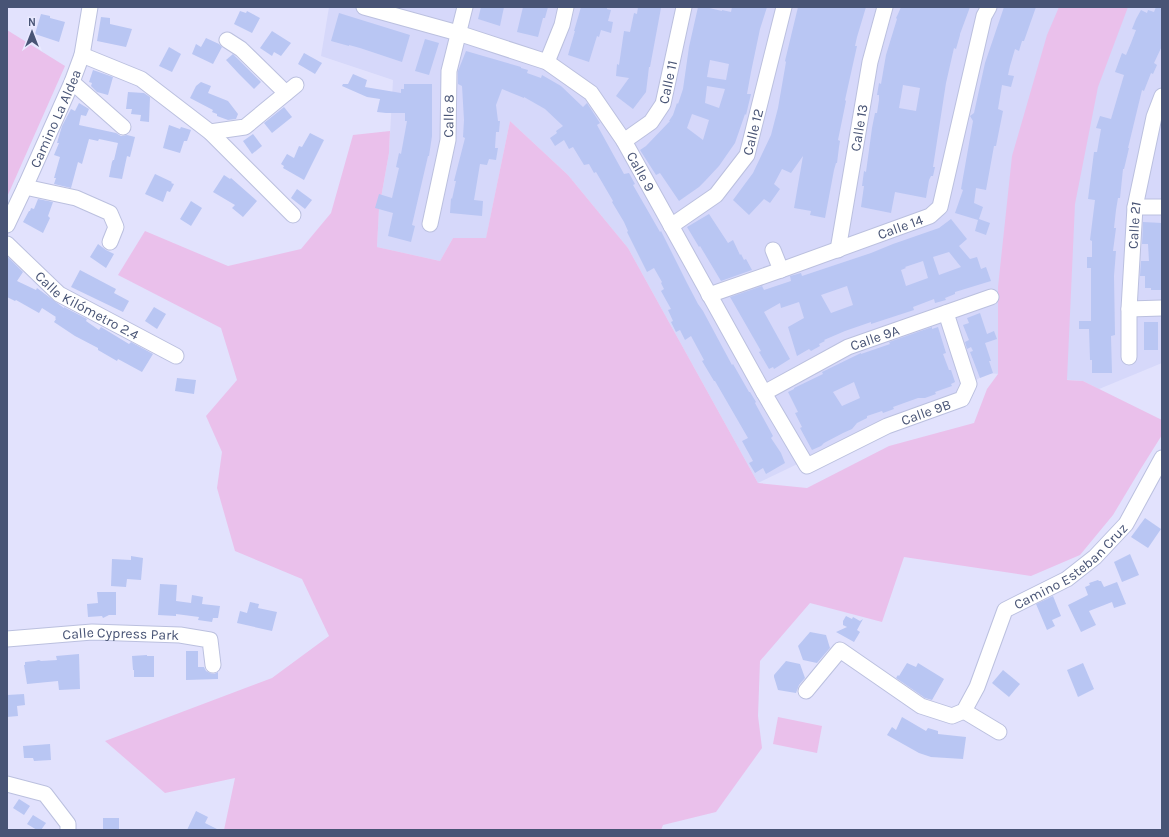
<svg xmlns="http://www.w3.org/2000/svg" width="1169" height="837" viewBox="0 0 1169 837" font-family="Karla,sans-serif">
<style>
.residential{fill:#d6d8fa}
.green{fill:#eac0eb}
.building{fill:#b9c6f3;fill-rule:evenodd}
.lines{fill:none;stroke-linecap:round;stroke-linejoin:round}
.minor-casing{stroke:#bbc0df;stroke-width:17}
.minor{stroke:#fff;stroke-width:15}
.labels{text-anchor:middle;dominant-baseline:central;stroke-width:3;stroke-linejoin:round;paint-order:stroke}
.street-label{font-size:14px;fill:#485475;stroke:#e9e9ff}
</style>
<rect width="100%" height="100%" fill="#e2e2fd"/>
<polygon class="residential" points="329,7 1162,7 1162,363 1099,389 1083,381 987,373 958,392 908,411 758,483 628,248 568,175 510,121 486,239 453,238 440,261 377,247 379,209 389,153 393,80 321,56"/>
<g class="green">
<polygon points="1059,7 1128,7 1098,87 1075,204 1067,380 1083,381 1162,420 1162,435 1140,470 1113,515 1080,555 1031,576 904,557 882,622 810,603 760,661 758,716 762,748 716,812 663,825 661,830 224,830 235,778 165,793 105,741 272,678 329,636 302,579 235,551 217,488 222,452 206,416 237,380 221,328 118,275 145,231 228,266 301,249 331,213 353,135 390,131 389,153 379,209 377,247 440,261 453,238 486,238 510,121 568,175 628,248 758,483 807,488 889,446 974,423 987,389 998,374 998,287 1012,156 1047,35"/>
<polygon points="7,30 65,66 7,197"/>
<polygon points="778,717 822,726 817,753 773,744"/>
</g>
<g class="building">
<polygon points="481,7 504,7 500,26 478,19"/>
<polygon points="523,7 548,7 545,18 543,18 538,37 517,32"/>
<polygon points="581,7 607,7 607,9 611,10 608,21 613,22 611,33 601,30 599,37 597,36 589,62 568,55 575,31 574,31"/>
<polygon points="638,7 656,7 661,8 650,67 649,67 646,92 633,109 616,96 629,78 616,76 617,64 619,65 624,31 630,32 634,13 637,14"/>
<path d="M698,7H705L722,11V10L731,12L732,7H767L760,29L751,72L747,94H751L746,115L745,114L735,143L719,166L705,181L699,187L679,201L660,173L656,175L640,150L646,146L670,121H669L673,115L677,103L678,104L683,89L689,47ZM710,60L729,64L726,80L707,77ZM707,86L725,89L719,108L705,103ZM692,114L709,120L703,140L687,128Z"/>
<polygon points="798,7 866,7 857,37 855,46 857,46 845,100 846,101 838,140 840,141 839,147 837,163 836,163 834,170 825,218 810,215 811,211 794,208 803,156 791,173 782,169 774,184 780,189 770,203 764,199 749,215 733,200 753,173 771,135 778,108 786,62 785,61"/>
<path d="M901,7H970L960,34V35L956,49L954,48L946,83L933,167H935L933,176H931L929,180L926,198L895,192L891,213L861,207L864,186H862L864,171L866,172L872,128L875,113H877L879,100V95H877L879,83L881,84L886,55L897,19L896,18L898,14ZM903,85L920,88L916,111L899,108Z"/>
<polygon points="1004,7 1036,7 1024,41 1022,41 1019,51 1015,49 1010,66 1008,75 1014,76 1011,87 1002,85 998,109 1003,111 996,146 994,146 986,190 976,188 974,203 983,207 979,219 990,223 986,235 975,231 978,220 955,213 963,190 961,189 973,121 970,116 974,113 985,63"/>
<polygon points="1156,7 1162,7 1162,46 1154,63 1157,65 1153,74 1151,73 1144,91 1142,90 1128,148 1129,148 1124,169 1123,169 1120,198 1118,198 1116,210 1114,228 1116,228 1113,251 1116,251 1114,276 1115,335 1111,336 1112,373 1092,373 1092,360 1090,360 1089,329 1079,329 1079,321 1091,321 1091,268 1087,268 1087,257 1092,257 1092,241 1090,240 1095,200 1088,199 1094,152 1097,152 1101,129 1096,128 1100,116 1111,119 1124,75 1115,72 1122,53 1126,55 1131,43 1136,30 1132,29 1136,19 1141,10 1147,13 1148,10 1154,12"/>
<polygon points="240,11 246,13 247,11 260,18 252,33 234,24"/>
<polygon points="339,13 410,35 402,62 360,48 349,45 349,46 331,41"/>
<polygon points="41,14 50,16 50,18 65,22 59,42 35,34"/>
<polygon points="101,17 110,18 110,24 132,29 126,47 97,41"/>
<polygon points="272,31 291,43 281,56 274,52 272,56 260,48"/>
<polygon points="206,38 219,44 222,47 213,64 192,54 196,44 201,47"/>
<polygon points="425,39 439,43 429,75 415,71"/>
<polygon points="169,47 181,54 172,72 159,66"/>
<polygon points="466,51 521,67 521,68 528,70 527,73 541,78 542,75 561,86 583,107 587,103 600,123 597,125 624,174 629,173 635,184 633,185 660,232 661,231 687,283 698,304 703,311 732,365 733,364 749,392 750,392 756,402 755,403 773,436 771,438 781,453 785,463 766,474 763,468 755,473 749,463 753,461 742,441 748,438 715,381 714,381 702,361 704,360 691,336 685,340 680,330 676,332 671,322 673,321 668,310 671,309 661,291 664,289 661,283 662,282 654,268 647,272 627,232 628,231 624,222 612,202 613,201 596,172 594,173 589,164 584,165 573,147 569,149 564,140 555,146 550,138 557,133 556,131 563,126 545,109 524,97 524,98 502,89 496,105 498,121 500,121 499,132 496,132 495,148 498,148 496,160 489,159 487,165 480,164 474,200 483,201 482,216 450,213 451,198 452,199 456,181 454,181 465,138 463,137 464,120 462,86 458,84 458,71"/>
<polygon points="304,53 322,63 315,74 298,64"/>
<polygon points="233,54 261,82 254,89 239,74 226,60"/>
<polygon points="93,70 113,77 108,95 97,92 91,86 92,83 89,82"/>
<polygon points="353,74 367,80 365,87 401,93 401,89 404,89 404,84 432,84 432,136 429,156 428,156 412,225 415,226 411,242 388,236 393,213 375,208 379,194 392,198 399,168 396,167 399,153 401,154 407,121 405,121 405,113 386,113 377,112 380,99 367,97 342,86 343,84 348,84"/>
<polygon points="201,82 211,86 208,93 228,101 238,114 236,119 228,120 217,116 217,114 212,112 213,110 190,98 196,86"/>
<polygon points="128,92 144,93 150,97 149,122 140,121 141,115 131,114 132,109 126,109"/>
<polygon points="79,103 89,109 86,116 81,115 79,125 116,133 121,136 127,135 135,137 130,157 127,156 122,179 109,177 112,162 113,160 114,160 118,143 99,139 98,141 89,139 82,164 78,162 71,188 54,184 56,178 54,178 60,157 54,155 59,143 57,143 62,126 71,109 75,111"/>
<polygon points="284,107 292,117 272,133 264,123"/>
<polygon points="169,125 180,129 181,127 191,130 187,141 184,141 180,153 163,148"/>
<polygon points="310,133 324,140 304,180 283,168 284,166 281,164 287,154 294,158 299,146 302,147"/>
<polygon points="253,134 262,146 252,154 243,141"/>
<polygon points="155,174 172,182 171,183 174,184 170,192 167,191 163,202 145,194"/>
<polygon points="224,175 230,179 231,178 257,201 243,217 232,208 235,205 213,192"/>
<polygon points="297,189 312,200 305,209 291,198"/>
<polygon points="38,199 53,202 48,216 50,218 43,233 23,222 29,211 30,211 31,208 34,209"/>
<polygon points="191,201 202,208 191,226 180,219"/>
<polygon points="709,214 728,243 733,240 740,255 741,254 744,260 746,259 752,270 721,281 700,246 699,247 687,227"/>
<path d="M951,219L967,239L959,246L970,259L977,257L981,269L986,267L991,281L955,292V294L945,298L946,300L935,303L934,299L913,307L914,310L871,324V322L845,331L824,340L825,341L819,344L820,346L811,351L809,349L797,356L788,327L804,318L799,302L781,308L780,303L764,312L790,359L774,369L773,367L769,369L759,352L761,351L730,297L762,286L764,290L791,281L790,276L801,273L802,276L871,253L893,244L939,228ZM949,252L961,267L939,275L933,257ZM923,261L928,278L906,286L901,270L906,268L905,267ZM847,286L853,305L831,313L821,295Z"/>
<polygon points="1143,222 1162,223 1162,290 1151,290 1151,288 1145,288 1145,276 1140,276 1141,261 1149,261 1148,244 1142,244"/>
<polygon points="98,244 106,250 114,254 106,268 90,257"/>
<polygon points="7,256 23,272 17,281 36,290 37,288 64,308 64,307 87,319 86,321 99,330 101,327 129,344 131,342 153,354 142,372 118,359 117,361 98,350 98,348 75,336 54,322 56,319 55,318 56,317 42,308 39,313 16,300 15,301 7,297"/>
<polygon points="80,270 116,289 114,293 129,301 123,312 71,287"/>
<polygon points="154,307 166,314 157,329 145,321"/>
<polygon points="980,313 987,334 994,331 997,339 985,343 991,361 989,361 993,373 980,378 970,352 973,351 971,347 967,349 965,342 969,340 963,325 969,323 967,318"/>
<rect x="1144" y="322" width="14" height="28"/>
<path d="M932,327V329L938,327L946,353L943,354L949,370H951L955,382L951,384L952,386L935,392L936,394L925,398H918L893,407L894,409L883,413L882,411L867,416V418L857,423L852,429L843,433L824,443L821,446L812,450L800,428L802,427L795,413L798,412L788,392L794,389V388L823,374L822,372L861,353V354L890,344L889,342ZM854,382L860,398L842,406L833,392Z"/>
<polygon points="177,378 196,380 194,394 175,391"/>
<polygon points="1145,518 1161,529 1148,548 1131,537"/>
<polygon points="1130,554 1139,575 1122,582 1114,562"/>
<polygon points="131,556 143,558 141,580 127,579 126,587 111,586 112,559 131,560"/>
<polygon points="1098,580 1099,581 1101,581 1104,587 1117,582 1126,604 1114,608 1112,602 1089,611 1096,625 1081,632 1068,605 1088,595 1085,587 1090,585 1089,583"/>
<polygon points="160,584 177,585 176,601 191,603 192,595 203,597 202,604 220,606 218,618 213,618 212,622 198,620 199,617 176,614 176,616 158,615"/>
<polygon points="97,592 116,592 116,615 109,615 103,618 102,616 88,617 87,604 98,603"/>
<polygon points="1053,596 1061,616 1052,620 1055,626 1047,630 1036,604"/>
<polygon points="250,602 259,604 258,608 277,612 272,631 237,623 240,611 247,613"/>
<polygon points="846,616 852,619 853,617 860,621 863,619 857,630 860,632 854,642 836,632 847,627 843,625 843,621"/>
<polygon points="810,632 826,635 830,648 817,663 803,660 798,646"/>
<polygon points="186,651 198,651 198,667 204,667 206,671 210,673 214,674 218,672 218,679 186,680"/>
<polygon points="79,654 80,689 59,690 58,681 27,684 24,665 25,665 25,662 35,661 39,660 41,661 57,660 56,656"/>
<polygon points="147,655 147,656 154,656 154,677 134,677 134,670 133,670 132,656"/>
<polygon points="786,661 800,664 805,678 799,685 796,693 778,690 774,677 774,675"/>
<polygon points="907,663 916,667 918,663 944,679 932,700 925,698 896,678 898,675 899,676"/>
<polygon points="1083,663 1094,689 1078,697 1067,670"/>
<polygon points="1003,670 1020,684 1009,697 992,683"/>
<polygon points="24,694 25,705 17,706 18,716 7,717 7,695"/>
<polygon points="902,717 926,731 928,728 938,731 938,734 966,737 963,759 931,757 919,753 887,735 892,727 896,730"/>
<polygon points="50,744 51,760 34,761 33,758 24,758 23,746"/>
<polygon points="19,799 30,806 24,815 13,808"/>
<polygon points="196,811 208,817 205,823 219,830 187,830"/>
<polygon points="33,815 46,823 41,830 37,830 27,824"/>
<rect x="103" y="818" width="16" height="12"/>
</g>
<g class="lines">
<defs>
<g id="minor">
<path id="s1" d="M364,7L458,33L547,62L591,93L624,141L764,393L807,466L887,426L962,399L969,384L946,313"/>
<polyline points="227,40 241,49 286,93"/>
<polyline points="82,55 141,79 210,132 293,215"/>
<polyline points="547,62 562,25 566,7"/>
<polyline points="72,82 123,127"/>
<polyline points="210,132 245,127 296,85"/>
<path id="s2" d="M624,141L651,122L663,104L684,7"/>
<polyline points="25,187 76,198 110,213 116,227 110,242"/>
<polyline points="1135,207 1162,207"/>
<path id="s3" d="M430,224L448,140L449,71L465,7"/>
<path id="s4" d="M7,225L25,187L72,82L82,55L90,7"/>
<path id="s5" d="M671,226L716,195L747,155L784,7"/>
<path id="s6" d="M7,244L59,294L176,356"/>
<polyline points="773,250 781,270"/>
<path id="s7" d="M838,250L870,62L885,7"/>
<path id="s8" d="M709,295L781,270L930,216L940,207L984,16L989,7"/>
<polyline points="1129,309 1162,308"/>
<path id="s9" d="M1129,357V309L1135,207L1154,117L1162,96"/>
<path id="s10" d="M764,393L848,347L991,297"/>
<path id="s11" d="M7,639L92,632L180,635L210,640L213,665"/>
<path id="s12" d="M806,691L840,650L921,706L952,716L964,711L977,687L1005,610L1067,579L1095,557L1126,524L1162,458"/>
<polyline points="964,711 999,732"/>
<polyline points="7,784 45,794 68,824 68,830"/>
</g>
</defs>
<use href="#minor" class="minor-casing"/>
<use href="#minor" class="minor"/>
</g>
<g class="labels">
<g class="street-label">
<text stroke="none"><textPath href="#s2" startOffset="77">Calle 11</textPath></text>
<text stroke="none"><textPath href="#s3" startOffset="110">Calle 8</textPath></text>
<text stroke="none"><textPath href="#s4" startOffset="117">Camino La Aldea</textPath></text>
<text stroke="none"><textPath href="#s7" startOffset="124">Calle 13</textPath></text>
<text stroke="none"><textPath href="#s5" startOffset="129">Calle 12</textPath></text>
<text stroke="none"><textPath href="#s1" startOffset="338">Calle 9</textPath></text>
<text stroke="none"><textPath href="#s9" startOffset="132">Calle 21</textPath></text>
<text stroke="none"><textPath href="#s8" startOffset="203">Calle 14</textPath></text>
<text stroke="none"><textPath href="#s6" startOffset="102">Calle Kilómetro 2.4</textPath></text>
<text stroke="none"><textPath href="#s10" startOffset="124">Calle 9A</textPath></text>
<text stroke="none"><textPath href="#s1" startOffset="807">Calle 9B</textPath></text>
<text stroke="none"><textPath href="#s12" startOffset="386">Camino Esteban Cruz</textPath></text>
<text stroke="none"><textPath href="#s11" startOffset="114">Calle Cypress Park</textPath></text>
</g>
</g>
<rect width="1169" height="837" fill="none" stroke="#485475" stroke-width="16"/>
<g transform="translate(32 32)" stroke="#e9e9ff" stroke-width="3" paint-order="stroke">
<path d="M0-3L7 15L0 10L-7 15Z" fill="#485475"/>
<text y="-6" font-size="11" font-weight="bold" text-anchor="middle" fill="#485475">N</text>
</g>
</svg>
